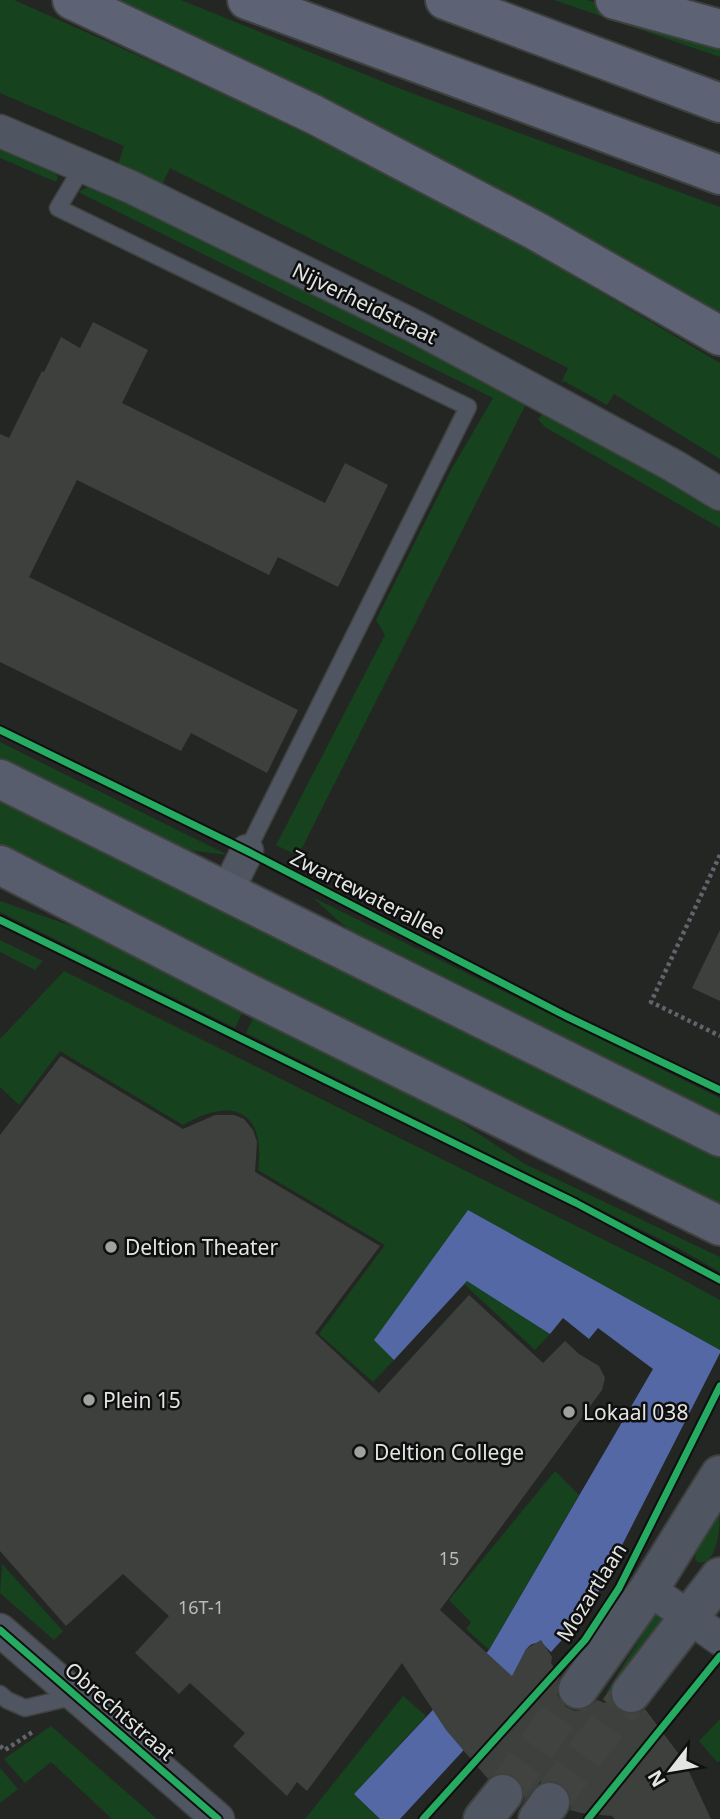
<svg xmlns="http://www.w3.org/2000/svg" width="720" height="1819" viewBox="0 0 720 1819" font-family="'Noto Sans',sans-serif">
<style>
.green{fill:#16421d}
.water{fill:#5368a5}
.building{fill:#3e403e}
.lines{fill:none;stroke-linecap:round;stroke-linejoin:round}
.tertiary-tunnel{stroke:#414341;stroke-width:38;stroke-dasharray:38 19;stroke-linecap:butt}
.service-casing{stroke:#3f413f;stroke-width:19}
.minor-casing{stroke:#3f413f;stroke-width:35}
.tertiary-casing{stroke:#3f413f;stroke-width:42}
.primary-casing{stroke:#3f413f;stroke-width:42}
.motorway-casing{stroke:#3f413f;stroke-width:42}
.path{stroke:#61656b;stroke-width:4.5;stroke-dasharray:3.5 3.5;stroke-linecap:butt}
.service{stroke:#4f5561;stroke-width:16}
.minor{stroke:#4f5561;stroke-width:32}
.tertiary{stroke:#4f5561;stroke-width:38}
.primary{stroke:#575d6d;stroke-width:38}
.motorway{stroke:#5d6375;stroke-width:38}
.cycleway-casing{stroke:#0e0f0e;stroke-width:11}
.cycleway{stroke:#26ab63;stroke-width:7}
.poi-dot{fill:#a0a2a0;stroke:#0e0f0e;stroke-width:2.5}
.labels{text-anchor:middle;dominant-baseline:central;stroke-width:5;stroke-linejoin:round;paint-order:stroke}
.number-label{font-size:18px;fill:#babcba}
.street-label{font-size:21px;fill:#e3e5e3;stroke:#0e0f0e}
.poi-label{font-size:21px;fill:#e3e5e3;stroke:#0e0f0e;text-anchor:start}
</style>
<rect width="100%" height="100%" fill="#242624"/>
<g class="green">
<path d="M0,0H14C145,58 275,117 403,182C511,237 615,301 720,363V459L614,394L607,405L564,381L561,383L568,368L170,168L161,187L117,167L124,146L0,93Z"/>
<polygon points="105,0 181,0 406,91 720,207 720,321"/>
<polygon points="554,0 587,0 720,37 720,57"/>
<polygon points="0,143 51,164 58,178 56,182 0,158"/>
<polygon points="101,186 312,285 526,404 298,856 276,845 385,635 376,620 451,470 493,398 78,192 88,187 99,191"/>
<polygon points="545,412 652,470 720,510 720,528 545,427 538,419"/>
<polygon points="0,742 228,855 164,847 0,765"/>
<polygon points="0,801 720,1157 720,1206 0,852"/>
<polygon points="312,897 720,1098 720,1121 368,947"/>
<polygon points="0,901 86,931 244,1009 235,1028 0,912"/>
<polygon points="0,940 43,961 35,970 0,952"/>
<path d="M64,971L669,1272L720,1300V1350L468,1210L375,1340L394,1360L373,1382L319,1334L385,1245L258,1170C266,1110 232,1096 183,1125L60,1051L19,1105L0,1087V1039Z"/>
<polygon points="255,1014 439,1108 525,1164 720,1257 720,1272 676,1247 246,1033"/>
<polygon points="467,1281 550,1334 535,1350 464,1284"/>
<polygon points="555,1471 579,1495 489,1650 466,1629 471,1622 449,1600"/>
<path d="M720,1503C720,1522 720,1561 700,1563L695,1560L697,1545Z"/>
<polygon points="2,1564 63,1631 54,1640 0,1593"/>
<polygon points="655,1612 667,1615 669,1618 614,1697 606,1693 643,1634 640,1631 605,1686 601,1684 591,1700 586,1702 581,1698 636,1621 647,1614"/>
<polygon points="403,1696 426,1716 354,1794 380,1819 305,1819"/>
<polygon points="720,1719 720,1761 717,1762 699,1741"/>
<polygon points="51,1726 157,1819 112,1819 51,1762 25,1783 4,1759"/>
<polygon points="0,1768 18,1789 0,1803"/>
</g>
<path class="water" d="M468,1210L720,1350V1353L589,1610L551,1652L542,1643C531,1642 526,1647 523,1657L536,1672L400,1819H380L354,1794L489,1650L653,1369L598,1328L589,1339L563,1318L550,1334L467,1281L394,1360L374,1340Z"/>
<g class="building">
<polygon points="93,322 148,350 122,403 325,503 345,463 388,485 338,587 278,557 269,575 77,480 29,577 298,710 267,773 191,733 181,751 0,662 0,434 9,438 42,371 44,372 61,337 80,348"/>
<polygon points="720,930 720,1001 692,988"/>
<polygon points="61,1056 183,1129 215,1115 234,1115 244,1119 253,1130 257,1142 255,1172 380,1246 315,1333 379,1393 469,1295 543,1363 565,1341 579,1354 599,1366 605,1378 602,1390 440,1610 512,1676 526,1649 541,1640 552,1657 551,1663 560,1677 556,1688 558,1697 566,1707 575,1711 586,1709 597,1700 605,1703 610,1695 611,1702 617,1710 627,1715 639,1713 645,1709 684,1761 711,1819 615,1819 612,1816 581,1813 570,1810 572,1803 570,1792 562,1784 551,1780 540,1782 522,1804 525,1797 524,1787 517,1777 506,1772 496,1773 488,1779 446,1730 402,1663 307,1791 297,1782 287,1796 233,1746 245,1733 190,1683 179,1694 135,1653 169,1616 123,1574 66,1626 0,1551 0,1135"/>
</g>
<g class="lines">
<g class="tertiary-tunnel">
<polyline points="503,1794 578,1689"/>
<polyline points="550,1802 631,1693"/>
</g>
<defs>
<g id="service">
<polyline points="83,166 58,208 468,407 247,851"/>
<polyline points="0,1694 7,1700 25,1708 76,1696"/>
</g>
<g id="minor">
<polyline points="0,131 131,187 416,327 674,466 720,494"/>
<polyline points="227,892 247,851"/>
<polyline points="649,1589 720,1639"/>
<polyline points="0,1630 218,1819"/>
</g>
<g id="tertiary">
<polyline points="578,1689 649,1589 720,1475"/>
<polyline points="631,1693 720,1577"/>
<polyline points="483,1819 503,1794"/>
<polyline points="538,1819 550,1802"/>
</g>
<g id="primary">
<polyline points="0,779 720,1137"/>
<polyline points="0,865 252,995 720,1226"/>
</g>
<g id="motorway">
<polyline points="72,0 313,114 536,231 720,336"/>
<polyline points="247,0 720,175"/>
<polyline points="445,0 720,103"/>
<polyline points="615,0 720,29"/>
</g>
</defs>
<use href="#service" class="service-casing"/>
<use href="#minor" class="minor-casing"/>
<use href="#tertiary" class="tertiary-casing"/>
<use href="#primary" class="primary-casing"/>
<use href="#motorway" class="motorway-casing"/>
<g class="path">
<polyline points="720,855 651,1002 720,1036"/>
<polyline points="0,1746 5,1750 34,1731"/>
</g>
<use href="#service" class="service"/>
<use href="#minor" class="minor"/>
<use href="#tertiary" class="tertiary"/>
<use href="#primary" class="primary"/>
<use href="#motorway" class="motorway"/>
<defs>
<g id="cycleway">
<polyline points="0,730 247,851 566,1016 720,1090"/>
<polyline points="0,920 576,1203 720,1280"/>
<polyline points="0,1630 218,1819"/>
<polyline points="423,1819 585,1640 619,1588 720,1386"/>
<polyline points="588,1819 720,1656"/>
</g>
</defs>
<use href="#cycleway" class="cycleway-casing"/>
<use href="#cycleway" class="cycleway"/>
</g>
<g class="poi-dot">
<circle cx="111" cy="1247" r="7"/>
<circle cx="89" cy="1400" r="7"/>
<circle cx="569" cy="1412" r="7"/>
<circle cx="360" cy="1452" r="7"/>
</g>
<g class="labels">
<g class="number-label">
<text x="449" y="1558">15</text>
<text x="201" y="1607">16T-1</text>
</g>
<g class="street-label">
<text transform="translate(365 303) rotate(26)">Nijverheidstraat</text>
<text transform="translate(368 894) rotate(27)">Zwartewaterallee</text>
<text transform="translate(591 1592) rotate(-58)">Mozartlaan</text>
<text transform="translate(120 1711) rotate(41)">Obrechtstraat</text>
</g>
<g class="poi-label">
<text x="125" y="1247">Deltion Theater</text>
<text x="103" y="1400">Plein 15</text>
<text x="583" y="1412">Lokaal 038</text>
<text x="374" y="1452">Deltion College</text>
</g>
</g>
<g transform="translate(671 1770) rotate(239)" stroke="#0e0f0e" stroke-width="5" paint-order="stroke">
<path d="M0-5L12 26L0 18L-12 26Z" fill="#e3e5e3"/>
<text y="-10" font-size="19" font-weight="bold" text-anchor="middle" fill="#e3e5e3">N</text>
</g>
</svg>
